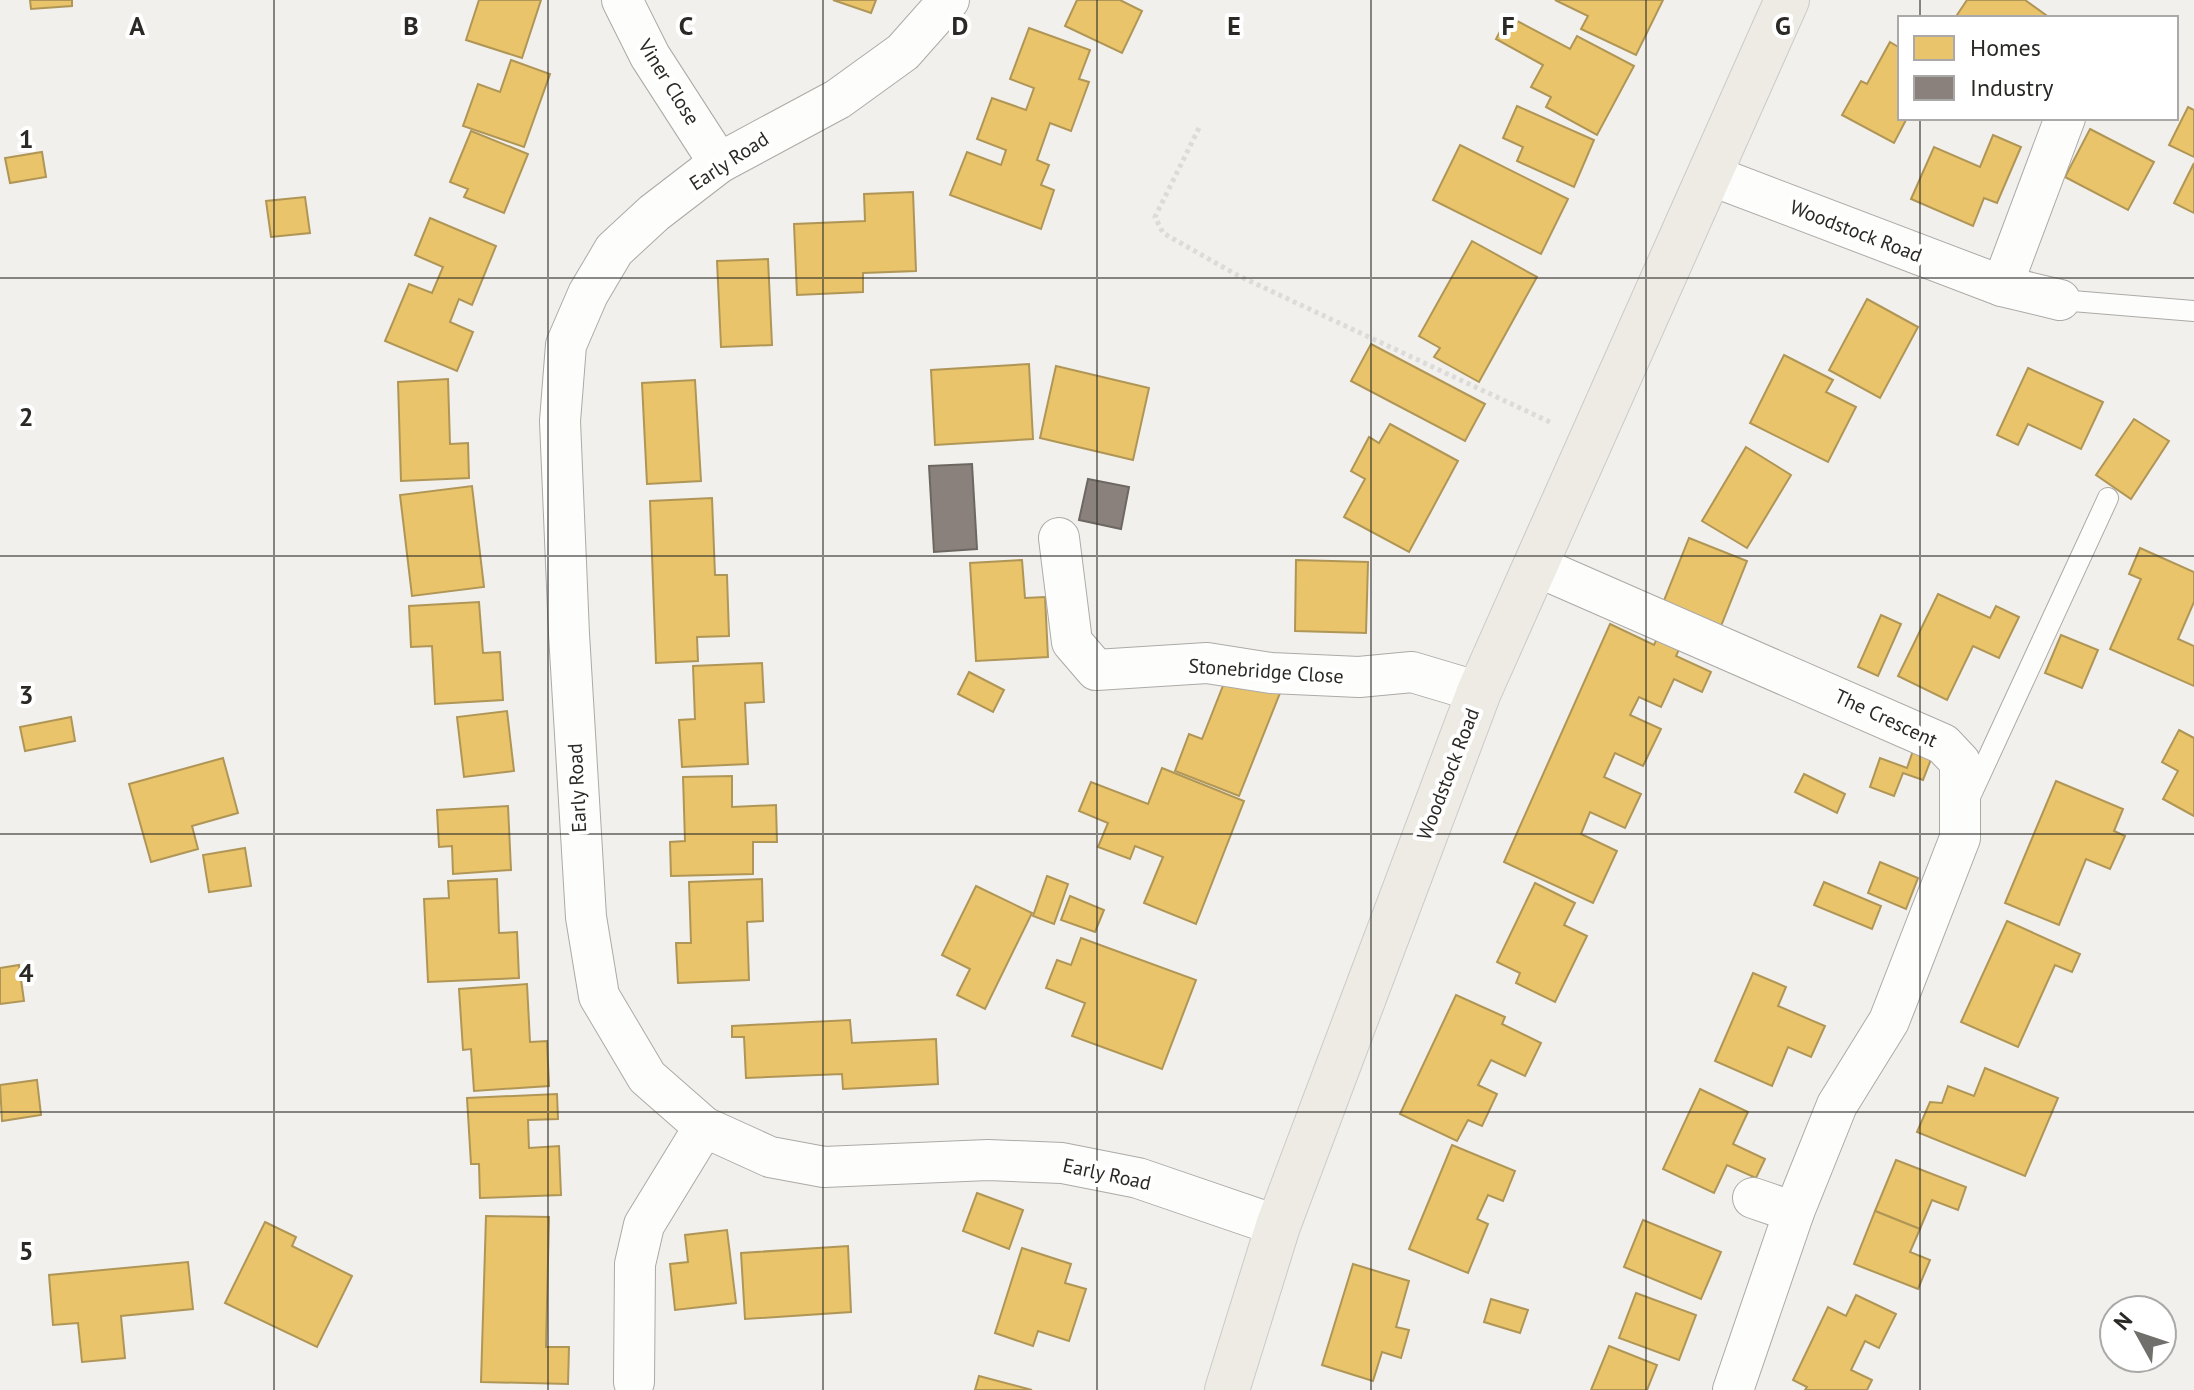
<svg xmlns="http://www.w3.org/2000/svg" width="2194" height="1390" viewBox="0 0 2194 1390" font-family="'PT Sans',sans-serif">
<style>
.homes{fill:#e9c46a;stroke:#b09656;stroke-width:2}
.industry{fill:#8a817c;stroke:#6d6762;stroke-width:2}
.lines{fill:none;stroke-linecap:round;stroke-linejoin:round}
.service-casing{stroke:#acaaa7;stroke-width:22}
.minor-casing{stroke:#acaaa7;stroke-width:42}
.primary-casing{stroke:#cbcac8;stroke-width:46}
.path{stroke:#dcdbd9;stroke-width:5;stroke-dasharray:4 4;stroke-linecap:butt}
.service{stroke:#fdfdfc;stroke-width:20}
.minor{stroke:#fdfdfc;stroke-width:40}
.primary{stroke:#eeebe4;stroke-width:44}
.grid{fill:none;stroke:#2a2926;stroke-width:2;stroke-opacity:0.55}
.labels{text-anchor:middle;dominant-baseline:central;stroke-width:8;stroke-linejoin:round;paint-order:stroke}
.street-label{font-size:20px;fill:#2a2926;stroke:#fff}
.grid-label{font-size:26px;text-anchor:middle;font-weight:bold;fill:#2a2926;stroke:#fff;stroke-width:8;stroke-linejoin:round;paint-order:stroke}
</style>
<rect width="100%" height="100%" fill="#f2f0ec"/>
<g class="homes">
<polygon points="30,0 72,0 72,6 31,9"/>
<polygon points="479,0 541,0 522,58 466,40"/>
<polygon points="833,0 876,0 871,13"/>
<polygon points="1077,0 1120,0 1142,11 1122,53 1065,26"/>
<polygon points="1555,0 1663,0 1636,55 1581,29 1588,16"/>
<polygon points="1967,0 2025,0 2050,18 1955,18"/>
<polygon points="1508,16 1570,49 1577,36 1634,66 1597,135 1546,107 1551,97 1531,87 1543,65 1496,39"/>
<polygon points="1029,28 1090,50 1079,79 1089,82 1071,131 1050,123 1037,160 1049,165 1041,185 1054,190 1041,229 950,195 967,152 1001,165 1006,150 977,139 992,98 1026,110 1034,88 1010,79"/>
<polygon points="1890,42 1900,48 1900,118 1907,118 1894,143 1842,115 1861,81 1867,84"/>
<polygon points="511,60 550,74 524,147 463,126 478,84 500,92"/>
<polygon points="1517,106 1594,140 1574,187 1517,161 1523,147 1503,138"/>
<polygon points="2188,107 2194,110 2194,157 2169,145"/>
<polygon points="2090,129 2154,162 2128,210 2065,177"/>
<polygon points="471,131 528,154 504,213 464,197 468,189 450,182"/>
<polygon points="1993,135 2021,147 1997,203 1984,198 1973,226 1911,199 1934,147 1980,167"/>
<polygon points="1460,145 1568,199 1541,254 1433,200"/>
<polygon points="42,152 46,177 10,183 5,158"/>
<polygon points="2194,163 2194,213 2174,203"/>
<polygon points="913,192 916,271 863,273 863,292 797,295 794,224 865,221 864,194"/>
<polygon points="305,197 310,233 271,237 266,201"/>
<polygon points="430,218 496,246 472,305 459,299 450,322 473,332 457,371 385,341 409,284 432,293 443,267 415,255"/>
<polygon points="1472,241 1537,277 1479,382 1434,357 1440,348 1419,336"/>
<polygon points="768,259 772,345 721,347 717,261"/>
<polygon points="1867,299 1918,327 1880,398 1829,370"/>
<polygon points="1371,344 1485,404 1465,441 1351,381"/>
<polygon points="1784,355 1833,380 1826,392 1856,407 1828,462 1750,423"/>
<polygon points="1029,364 1033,439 935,445 931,370"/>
<polygon points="1056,366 1149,388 1133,460 1040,438"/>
<polygon points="2028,368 2103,402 2081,449 2028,424 2018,445 1997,435"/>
<polygon points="448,379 450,444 468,443 469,478 401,481 398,382"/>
<polygon points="695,380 701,481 647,484 642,383"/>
<polygon points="2134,419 2169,441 2131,499 2096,475"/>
<polygon points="1390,424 1458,461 1409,552 1344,517 1365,479 1351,471 1369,437 1379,443"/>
<polygon points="1746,447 1791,475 1747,548 1702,521"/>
<polygon points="472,486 484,587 412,596 400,495"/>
<polygon points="712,498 715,575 727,575 729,636 697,637 698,661 656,663 650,501"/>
<polygon points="1689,538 1747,561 1719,631 1661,608"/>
<polygon points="2140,548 2194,572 2194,602 2178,639 2194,646 2194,686 2110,649 2141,579 2129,574"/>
<polygon points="1022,560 1025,598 1045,597 1048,657 976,661 970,563"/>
<polygon points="1296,560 1368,562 1366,633 1295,631"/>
<polygon points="1938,594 1990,618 1996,606 2019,617 1999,658 1973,646 1947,700 1898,676"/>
<polygon points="479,602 483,653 500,652 503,700 435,704 432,646 411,647 409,606"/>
<polygon points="1881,615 1901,624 1878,676 1858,667"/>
<polygon points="1610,624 1654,645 1659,634 1681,645 1676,656 1711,672 1702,692 1674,679 1661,707 1639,697 1630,715 1661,729 1643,766 1615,753 1604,777 1641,794 1625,828 1590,812 1581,834 1617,851 1593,903 1504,862"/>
<polygon points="2061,635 2098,650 2082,688 2045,673"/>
<polygon points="762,663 764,702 745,703 748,764 682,767 679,720 695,719 693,666"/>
<polygon points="969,672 1004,690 993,712 958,694"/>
<polygon points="1228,673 1280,693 1239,796 1175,771 1189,734 1202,739"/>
<polygon points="507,711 514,771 464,777 457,717"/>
<polygon points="71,717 75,741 25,751 20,727"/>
<polygon points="2179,730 2194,738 2194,816 2163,799 2178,771 2162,762"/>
<polygon points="1916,742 1935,749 1923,780 1903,773 1894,796 1870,787 1880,758 1907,768"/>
<polygon points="223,758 238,813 192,826 198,849 151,862 129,784"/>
<polygon points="1162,768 1244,801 1196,924 1144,903 1163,857 1135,846 1130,859 1098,847 1108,823 1079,811 1091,782 1148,804"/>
<polygon points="1804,774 1845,794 1837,813 1795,792"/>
<polygon points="732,776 732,807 776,805 777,842 753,842 753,874 671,876 670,842 685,841 683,777"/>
<polygon points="2056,781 2123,809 2114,831 2125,836 2110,869 2086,859 2059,925 2005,903"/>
<polygon points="508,806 511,870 453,874 452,846 439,847 437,810"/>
<polygon points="245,848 251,886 209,892 203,855"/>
<polygon points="1880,862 1918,878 1906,909 1868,893"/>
<polygon points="1047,876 1068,884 1054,924 1033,916"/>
<polygon points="497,879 499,933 517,932 519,978 428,982 424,899 449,898 448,881"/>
<polygon points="762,879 763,921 747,922 749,980 678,983 676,943 691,943 689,882"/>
<polygon points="1824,882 1881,906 1872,929 1814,905"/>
<polygon points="1535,883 1575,903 1564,925 1587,936 1555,1002 1516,983 1520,973 1497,962"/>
<polygon points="976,886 1032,913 985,1009 957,995 970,969 942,955"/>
<polygon points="1070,896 1104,910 1095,932 1061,920"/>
<polygon points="2007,921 2080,954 2072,972 2055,965 2018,1047 1961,1022"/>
<polygon points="1081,938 1196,980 1162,1069 1072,1036 1085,1003 1046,988 1057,960 1071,965"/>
<polygon points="19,965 24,1001 0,1004 0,968"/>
<polygon points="1753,973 1786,987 1778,1006 1825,1026 1811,1057 1788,1047 1772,1086 1715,1061"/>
<polygon points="527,984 530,1042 547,1041 549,1086 474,1091 471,1049 463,1050 459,989"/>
<polygon points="1456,995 1505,1017 1502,1024 1541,1043 1525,1076 1491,1060 1478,1085 1497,1094 1482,1126 1468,1120 1457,1141 1400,1114"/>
<polygon points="850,1020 852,1043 936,1039 938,1084 843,1089 842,1074 746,1078 744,1037 732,1037 732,1026"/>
<polygon points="1985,1068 2058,1098 2025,1176 1917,1132 1930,1102 1942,1103 1948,1086 1974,1096"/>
<polygon points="37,1080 41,1115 2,1121 0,1085"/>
<polygon points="1700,1089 1748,1112 1733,1144 1765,1159 1756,1178 1727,1165 1714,1193 1663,1169"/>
<polygon points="557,1094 558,1119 528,1120 529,1148 559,1146 561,1195 480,1198 479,1164 471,1164 467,1098"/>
<polygon points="1452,1145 1515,1171 1503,1201 1488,1195 1477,1219 1488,1224 1468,1273 1409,1249"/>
<polygon points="1896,1160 1966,1187 1958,1210 1932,1200 1920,1229 1875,1211"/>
<polygon points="977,1193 1023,1210 1009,1249 963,1231"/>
<polygon points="1875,1211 1920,1229 1910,1252 1930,1260 1918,1289 1854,1264"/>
<polygon points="486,1216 549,1217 546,1347 569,1347 568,1384 481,1382"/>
<polygon points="1643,1220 1721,1252 1701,1299 1624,1267"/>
<polygon points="265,1222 296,1237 292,1246 352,1276 317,1347 225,1303"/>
<polygon points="727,1230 736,1303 675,1310 670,1264 688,1262 685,1235"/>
<polygon points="848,1246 851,1312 745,1319 741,1253"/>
<polygon points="1022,1248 1071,1264 1065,1283 1086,1289 1069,1341 1038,1331 1033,1346 995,1333"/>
<polygon points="188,1262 193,1309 121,1316 125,1358 82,1362 78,1323 53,1325 49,1275"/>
<polygon points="1353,1264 1409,1281 1396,1327 1409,1330 1401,1358 1382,1352 1373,1381 1322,1365"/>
<polygon points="1636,1293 1696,1315 1679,1360 1619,1338"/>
<polygon points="1856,1295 1896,1314 1879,1348 1865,1341 1851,1370 1872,1380 1867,1390 1805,1390 1807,1387 1793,1380 1828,1307 1846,1316"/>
<polygon points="1491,1299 1528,1310 1520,1333 1484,1322"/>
<polygon points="1609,1346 1657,1365 1647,1390 1591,1390"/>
<polygon points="979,1376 1032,1390 975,1390"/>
</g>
<g class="industry">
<polygon points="972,464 977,549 934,552 929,466"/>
<polygon points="1088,479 1129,487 1121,529 1079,520"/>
</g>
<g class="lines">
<defs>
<g id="service">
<polyline points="2060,300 2194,311"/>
<polyline points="1969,799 2108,498"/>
</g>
<g id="minor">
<polyline points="622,0 650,56 719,163"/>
<polyline points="949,0 903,52 838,99 719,163 654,213 614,250 588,294 566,345 560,421 569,634 586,917 599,996 647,1077 704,1127 770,1157 824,1167 988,1160 1062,1163 1138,1178 1278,1226"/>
<polyline points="1710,175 2002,286 2060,300"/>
<polyline points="2002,286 2065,118"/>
<polyline points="1059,538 1072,642 1096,670 1207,663 1271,673 1359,677 1412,672 1479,692"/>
<polyline points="1536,566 1943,744 1960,762 1960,838 1889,1021 1837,1105 1794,1212 1733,1390"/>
<polyline points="1753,1198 1794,1212"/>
<polyline points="634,1382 635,1264 644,1225 704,1127"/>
</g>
<polyline id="primary" points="1227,1390 1278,1226 1479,692 1787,0"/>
</defs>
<use href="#service" class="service-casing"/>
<use href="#minor" class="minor-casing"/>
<use href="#primary" class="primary-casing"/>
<polyline class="path" points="1199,128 1155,217 1163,233 1237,275 1552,423"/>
<use href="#service" class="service"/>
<use href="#minor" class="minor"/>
<use href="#primary" class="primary"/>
</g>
<path class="grid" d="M274,0V1390M548,0V1390M823,0V1390M1097,0V1390M1371,0V1390M1646,0V1390M1920,0V18M1920,118V1390M0,278H2194M0,556H2194M0,834H2194M0,1112H2194"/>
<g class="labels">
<g class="street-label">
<text transform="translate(669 82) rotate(58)">Viner Close</text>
<text transform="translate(729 161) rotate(-33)">Early Road</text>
<text transform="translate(1856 231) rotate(21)">Woodstock Road</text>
<text transform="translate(1266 671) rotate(4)">Stonebridge Close</text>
<text transform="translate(1886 718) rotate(25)">The Crescent</text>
<text transform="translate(1448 774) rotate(-69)">Woodstock Road</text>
<text transform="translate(577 788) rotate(-93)">Early Road</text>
<text transform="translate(1107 1174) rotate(12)">Early Road</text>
</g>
</g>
<g class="grid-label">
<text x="137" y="35">A</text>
<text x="411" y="35">B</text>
<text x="686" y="35">C</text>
<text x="960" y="35">D</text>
<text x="1234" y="35">E</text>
<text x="1508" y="35">F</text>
<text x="1783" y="35">G</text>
<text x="26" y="148">1</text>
<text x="26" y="426">2</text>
<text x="26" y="704">3</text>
<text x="26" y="982">4</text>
<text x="26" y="1260">5</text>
</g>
<rect x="1898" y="16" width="280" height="104" fill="#ffffff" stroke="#aaa9a8" stroke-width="2"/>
<rect x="1914" y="36" width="40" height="24" fill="#e9c46a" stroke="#aaa9a8" stroke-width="2"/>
<text x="1970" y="56" font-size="24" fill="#2a2926">Homes</text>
<rect x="1914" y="76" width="40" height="24" fill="#8a817c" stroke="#aaa9a8" stroke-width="2"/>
<text x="1970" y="96" font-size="24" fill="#2a2926">Industry</text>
<g transform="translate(2138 1334) rotate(310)"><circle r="38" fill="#ffffff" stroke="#aaa9a8" stroke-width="2"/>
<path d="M0-6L14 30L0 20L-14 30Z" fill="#706f6b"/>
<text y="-12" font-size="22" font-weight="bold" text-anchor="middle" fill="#2a2926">N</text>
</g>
</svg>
